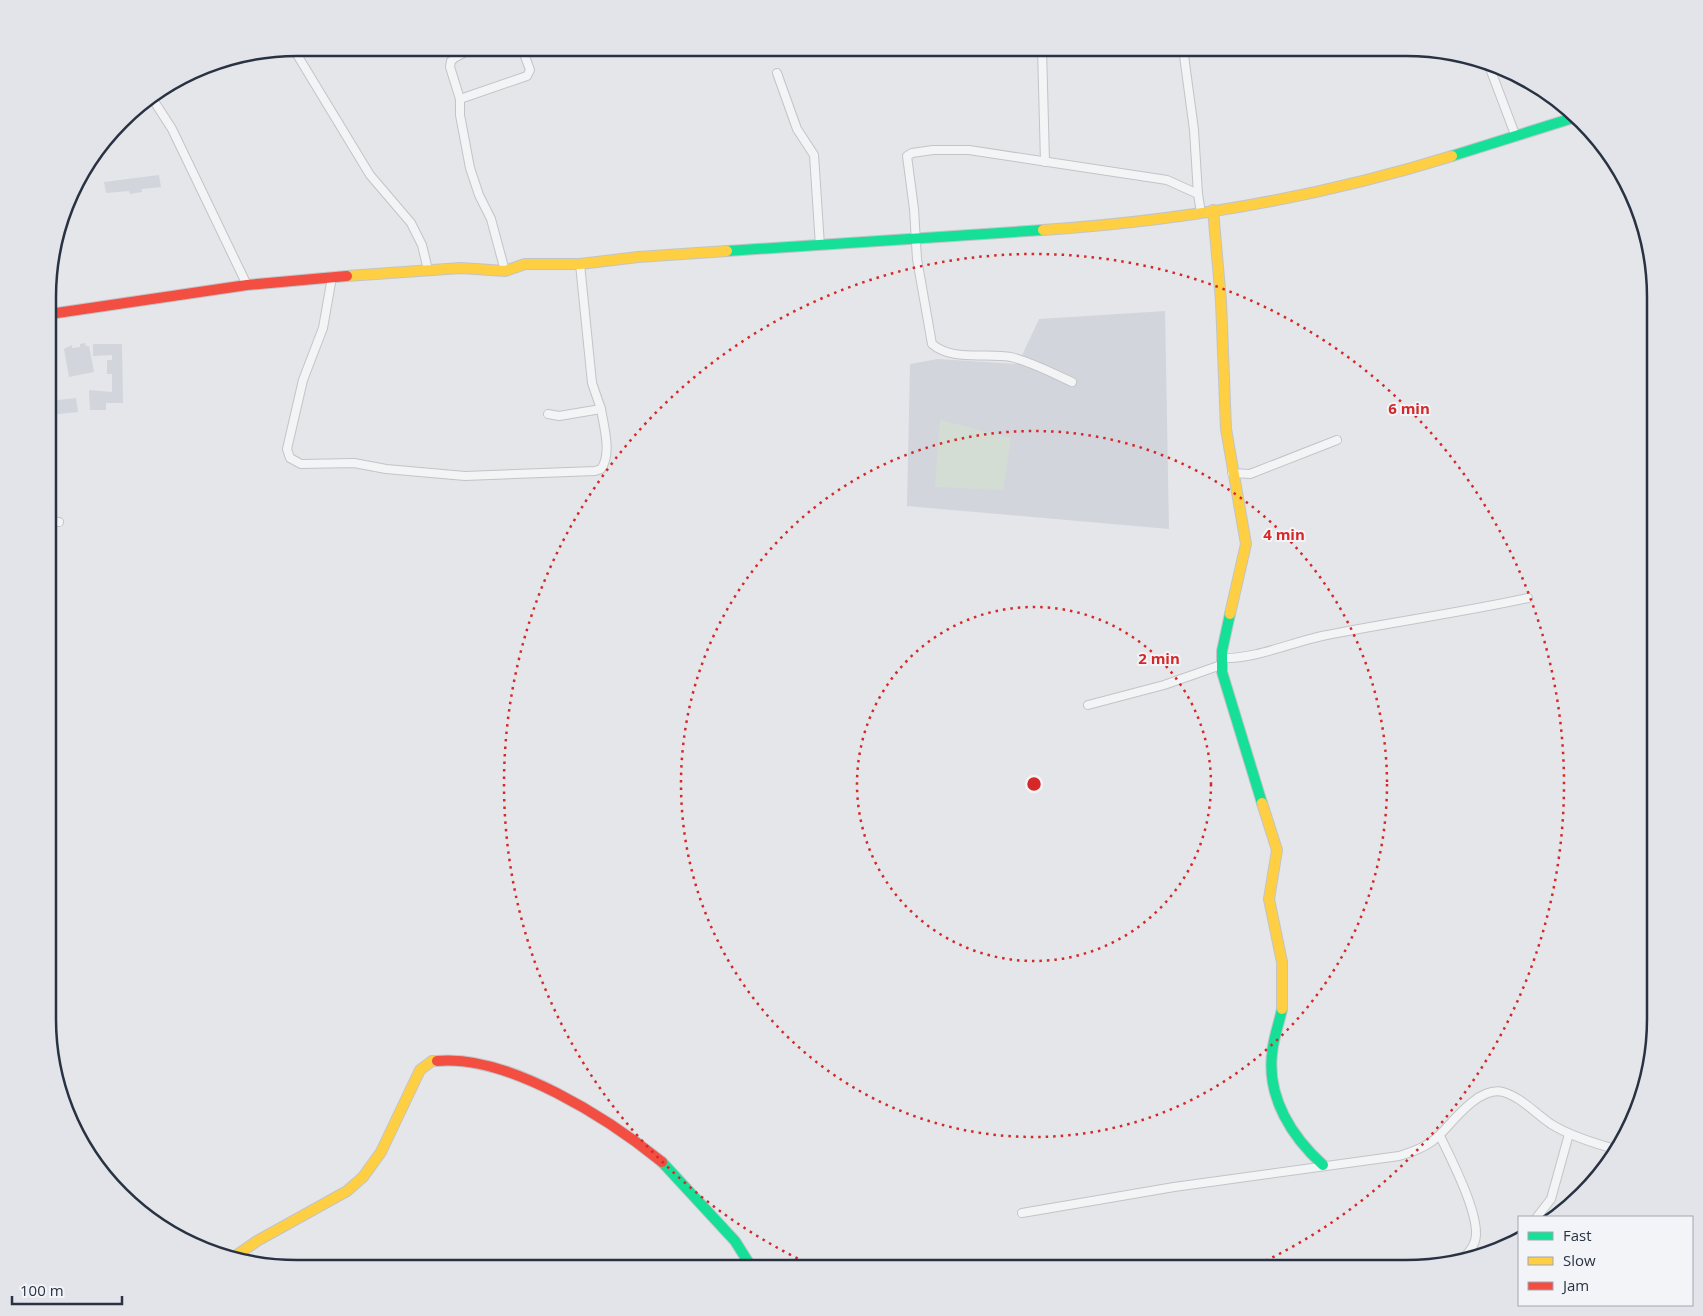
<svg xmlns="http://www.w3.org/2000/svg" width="1703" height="1316" viewBox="0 0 1703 1316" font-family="'Open Sans',sans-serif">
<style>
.built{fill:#d2d5dc}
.green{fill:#d4ddd4}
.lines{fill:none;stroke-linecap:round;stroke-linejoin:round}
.street-casing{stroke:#c2c4c7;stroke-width:10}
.fast-casing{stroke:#c2c4c7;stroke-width:12}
.slow-casing{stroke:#c2c4c7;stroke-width:12}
.jam-casing{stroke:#c2c4c7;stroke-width:12}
.street{stroke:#f3f4f6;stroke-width:8}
.fast{stroke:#16e098;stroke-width:10}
.slow{stroke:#ffcf43;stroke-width:10}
.jam{stroke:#f24e42;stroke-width:10}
.ring{fill:none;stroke:#d62828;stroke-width:2.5;stroke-dasharray:2.5 5}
.rim{fill:none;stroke:#293243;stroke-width:2.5}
.centre{fill:#d62828;stroke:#f2f4f8;stroke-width:2.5}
.ring-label{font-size:15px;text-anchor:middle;font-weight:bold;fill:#d62828;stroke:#f2f4f8;stroke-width:4;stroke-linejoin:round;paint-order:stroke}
</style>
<rect width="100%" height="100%" fill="#e4e6e9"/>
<g class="built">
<polygon points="159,175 161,187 142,189 142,192 130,194 129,191 106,193 104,182"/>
<polygon points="1165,311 1169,529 907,506 910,364 938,359 1018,364 1039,319"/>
<polygon points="85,343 86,346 89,346 94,372 69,377 64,349 72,345 72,348 80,347 80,344"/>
<polygon points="93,344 122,344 123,403 106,403 106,410 90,410 89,390 112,392 112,374 107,374 107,360 112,360 112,355 93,356"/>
<polygon points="76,398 78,412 49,415 49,401"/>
</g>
<polygon class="green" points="940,420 1011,438 1003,490 935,487"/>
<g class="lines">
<defs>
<g id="street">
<polyline points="293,48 370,175 411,223 422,245 428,270"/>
<polyline points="473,48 456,57 451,61 450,67 460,99 460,115 470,168 479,195 491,219 505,271"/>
<polyline points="1042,48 1045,162"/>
<polyline points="1183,48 1194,130 1198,194"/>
<polyline points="1488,63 1516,137"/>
<polyline points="777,73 797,129 814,155 820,246"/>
<polyline points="152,98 172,129 247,285"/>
<polyline points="460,99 527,76 530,70 522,48"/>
<path d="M332,277L323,328L303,380L287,449L290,458L301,464L354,463L386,469L465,476L595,471L601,469C612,454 604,427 601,409"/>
<path d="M1072,382C1052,373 1032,362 1011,357C986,352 953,362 932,344L917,259L914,209L907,156L912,153L933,150H969L1167,180L1198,194L1201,213"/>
<polyline points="548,414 559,416 601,409 592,383 580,264"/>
<polyline points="1232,473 1250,474 1337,440"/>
<polyline points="49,521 59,522"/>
<path d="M1222,658C1255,659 1290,643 1322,636C1391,622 1460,613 1528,598"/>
<polyline points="1088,705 1164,685 1221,665"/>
<path d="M1440,1136C1451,1159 1482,1218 1475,1241C1472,1251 1464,1258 1455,1264"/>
<path d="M1022,1213L1174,1187L1399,1156C1444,1143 1440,1129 1471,1103C1479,1096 1492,1089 1503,1092C1521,1097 1536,1114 1551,1124C1570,1136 1593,1143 1615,1149"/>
<polyline points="1537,1217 1551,1199 1569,1134"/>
</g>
<g id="fast">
<polyline points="1452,156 1576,117"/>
<polyline points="727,251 1043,230"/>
<polyline points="1230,614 1222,651 1222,672 1262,803"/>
<path d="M1282,1009C1279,1024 1273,1039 1272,1054C1267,1098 1292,1137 1323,1165"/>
<polyline points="662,1162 735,1241 752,1268"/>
</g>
<g id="slow">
<polyline points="1213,210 1221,301 1226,429 1246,544 1230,614"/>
<path d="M1043,230C1181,221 1320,197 1452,156"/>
<polyline points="347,276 461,268 505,271 525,264 580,264 638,257 727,251"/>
<polyline points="1262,803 1277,850 1269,899 1282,962 1282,1009"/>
<polyline points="234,1257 257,1241 347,1191 363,1177 381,1152 420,1070 432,1061 437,1061"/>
</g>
<g id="jam">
<polyline points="50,314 247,285 347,276"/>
<path d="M437,1061C508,1054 609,1119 662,1162"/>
</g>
</defs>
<use href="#street" class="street-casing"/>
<use href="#fast" class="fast-casing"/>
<use href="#slow" class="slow-casing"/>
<use href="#jam" class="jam-casing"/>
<use href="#street" class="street"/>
<use href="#fast" class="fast"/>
<use href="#slow" class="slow"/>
<use href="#jam" class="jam"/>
</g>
<g class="ring">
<circle cx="1034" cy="784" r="177"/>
<circle cx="1034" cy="784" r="353"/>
<path d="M818 1268A530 530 0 1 1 1250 1268"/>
</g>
<path d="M0 0H1703V1316H0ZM297 56H1406A241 241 0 0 1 1647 297V1019A241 241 0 0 1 1406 1260H297A241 241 0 0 1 56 1019V297A241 241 0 0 1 297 56Z" fill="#e2e4ea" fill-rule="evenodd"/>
<path class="rim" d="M297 56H1406A241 241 0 0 1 1647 297V1019A241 241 0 0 1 1406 1260H297A241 241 0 0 1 56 1019V297A241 241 0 0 1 297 56Z"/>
<circle cx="1034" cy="784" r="8" class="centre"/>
<g class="ring-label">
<text x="1409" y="414">6 min</text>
<text x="1284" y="540">4 min</text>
<text x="1159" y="664">2 min</text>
</g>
<rect x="1518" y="1216" width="175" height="90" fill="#f2f4f8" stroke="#a2a6b0"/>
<rect x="1528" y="1232" width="25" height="8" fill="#16e098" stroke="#a2a6b0"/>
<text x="1563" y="1241" font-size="15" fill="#293243">Fast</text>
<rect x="1528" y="1257" width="25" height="8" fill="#ffcf43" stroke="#a2a6b0"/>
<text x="1563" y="1266" font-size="15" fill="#293243">Slow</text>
<rect x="1528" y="1282" width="25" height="8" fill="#f24e42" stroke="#a2a6b0"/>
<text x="1563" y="1291" font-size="15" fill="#293243">Jam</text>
<path d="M12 1296v8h110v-8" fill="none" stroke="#293243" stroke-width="2.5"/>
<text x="20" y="1296" font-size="15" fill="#293243" stroke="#f2f4f8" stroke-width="4" paint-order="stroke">100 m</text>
</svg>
